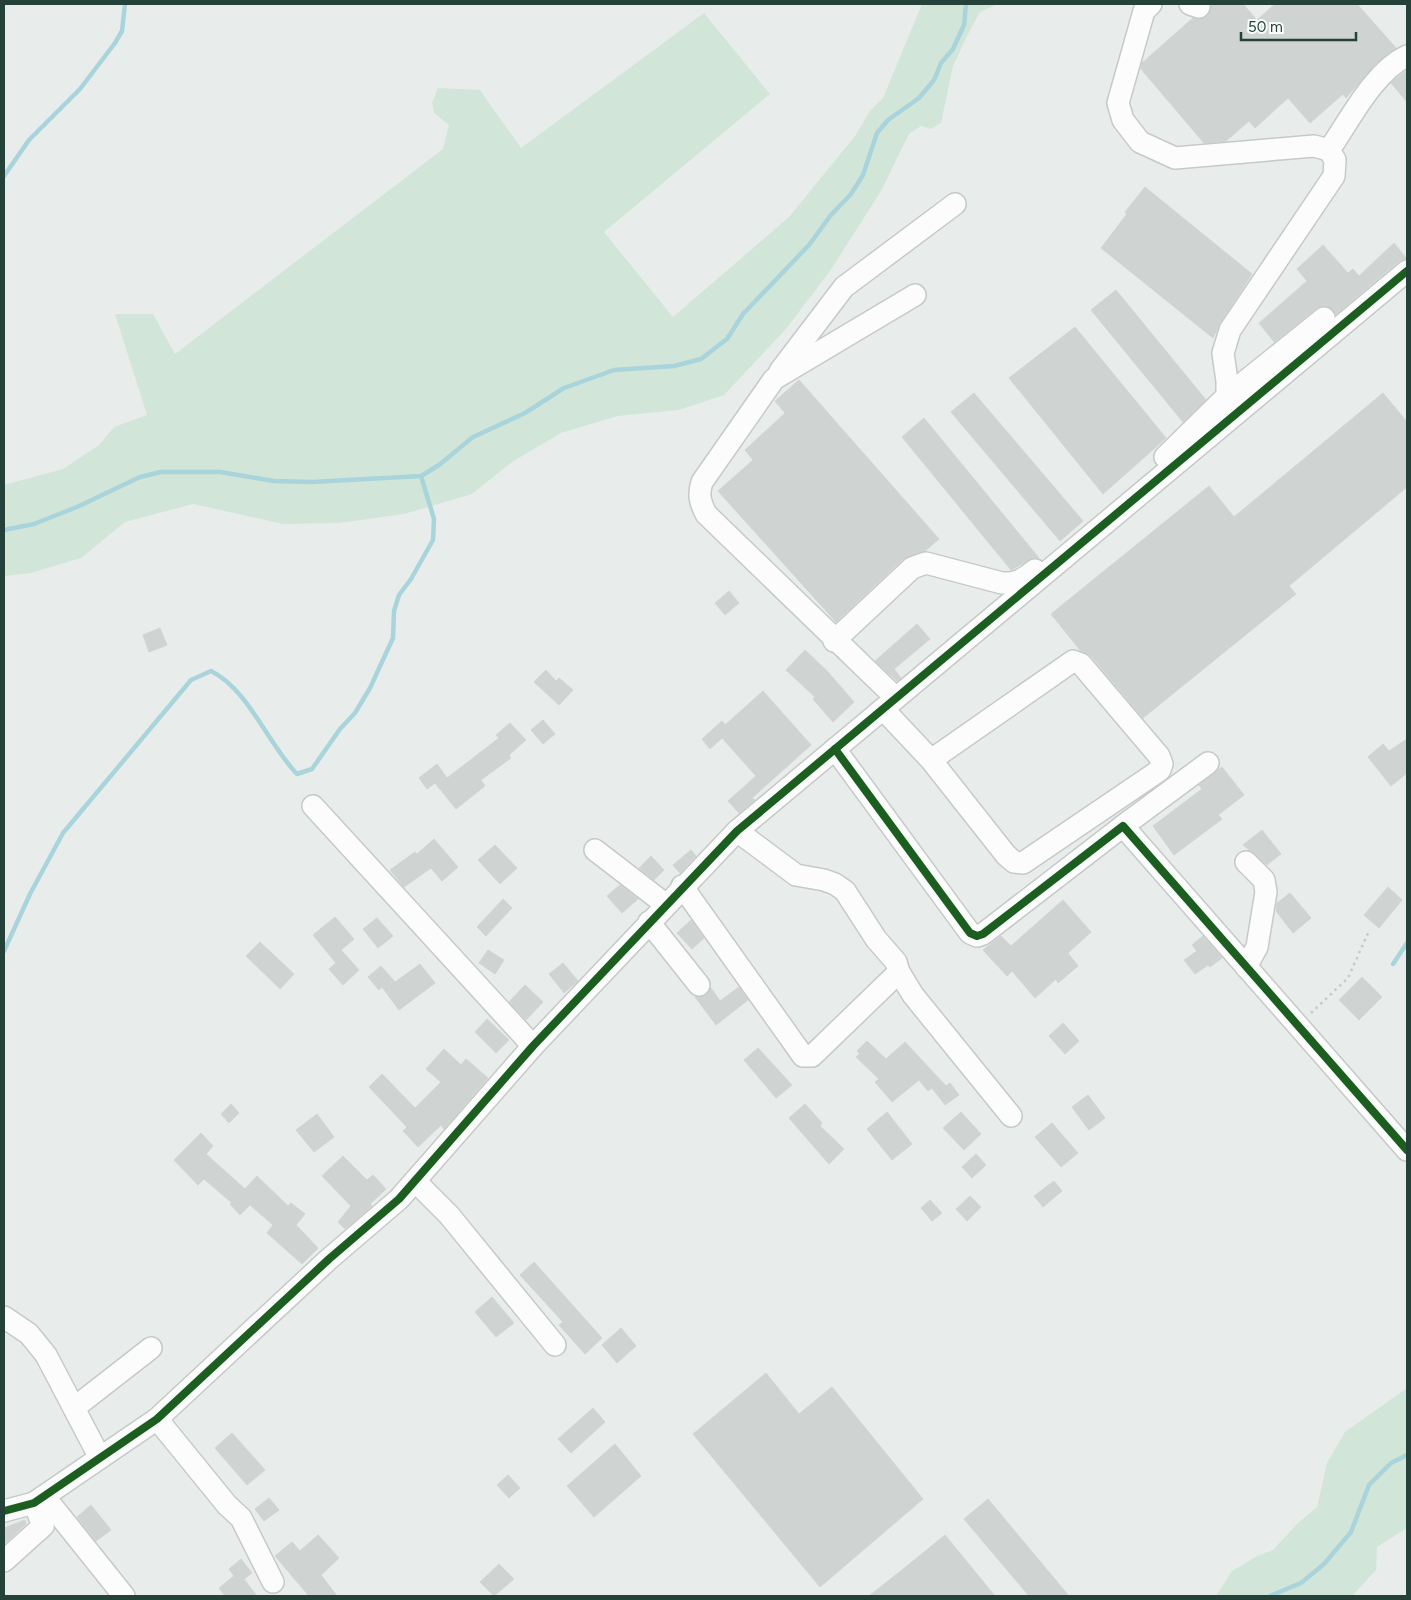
<svg xmlns="http://www.w3.org/2000/svg" width="1411" height="1600" viewBox="0 0 1411 1600" font-family="Figtree,sans-serif">
<style>
.green{fill:#d1e6d8}
.lines{fill:none;stroke-linecap:round;stroke-linejoin:round}
.stream{stroke:#a9d4db;stroke-width:4.5}
.building{fill:#cfd4d2;stroke:#d1d6d4}
.minor-casing{stroke:#c5cac8;stroke-width:24}
.path{stroke:#c3ccca;stroke-width:2.5;stroke-dasharray:2.5 4;stroke-linecap:butt}
.minor{stroke:#fcfcfc;stroke-width:21}
.cycleway-casing{stroke:#f7fbf9;stroke-width:11}
.cycleway{stroke:#1b5e20;stroke-width:8}
</style>
<rect width="100%" height="100%" fill="#e8edeb"/>
<g class="green">
<polygon points="922,4 998,4 980,12 967,36 953,66 941,123 931,129 921,126 909,134 881,191 830,271 786,329 724,395 679,410 618,416 561,433 512,462 472,494 404,514 339,523 283,524 193,504 125,522 81,558 31,573 4,576 4,485 63,469 99,445 114,427 147,415 115,314 153,314 175,354 443,149 449,125 434,113 432,103 438,88 480,90 521,148 704,13 770,94 604,232 673,317 789,217 855,136 870,111 883,98"/>
<polygon points="1407,1388 1407,1528 1377,1547 1376,1570 1352,1596 1216,1596 1232,1571 1257,1556 1273,1550 1298,1523 1317,1507 1327,1463 1345,1432"/>
</g>
<g class="lines">
<g class="stream">
<polyline points="4,176 29,140 80,89 115,43 122,31 125,4"/>
<polyline points="4,530 34,524 77,507 140,477 161,472 220,472 274,481 312,482 421,476 439,465 473,437 525,413 564,388 614,370 674,366 701,359 727,339 743,314 809,245 831,215 851,194 863,175 877,133 888,120 919,98 934,80 941,63 953,49 964,25 966,4"/>
<path d="M4,951L30,894L63,833L191,680L211,671C248,689 268,744 297,774L312,769L340,729L355,713L370,688L393,638L394,611L399,595L411,579L433,540L434,519L421,476"/>
<polyline points="1393,964 1407,943"/>
<polyline points="1270,1596 1301,1583 1324,1564 1351,1532 1369,1485 1391,1463 1407,1455"/>
</g>
</g>
<g class="building">
<polygon points="1211,4 1243,4 1257,20 1275,4 1357,4 1396,48 1375,64 1346,98 1343,94 1310,123 1288,98 1255,128 1249,121 1226,141 1204,143 1141,69 1142,63 1193,18 1201,19 1208,16"/>
<polygon points="1407,70 1407,102 1391,83"/>
<polygon points="1145,187 1252,274 1220,323 1213,338 1101,248 1127,214 1125,212"/>
<polygon points="1394,243 1407,259 1399,261 1336,314 1326,305 1317,308 1274,342 1259,323 1307,281 1297,269 1323,245 1348,273 1353,269 1359,276"/>
<polygon points="1116,290 1206,400 1183,422 1091,310"/>
<polygon points="1075,327 1166,438 1103,494 1009,378"/>
<polygon points="799,380 939,539 925,551 903,559 836,622 718,491 753,460 745,450 785,413 775,401"/>
<polygon points="974,393 1083,521 1060,541 951,412"/>
<polygon points="1383,393 1407,422 1407,487 1289,586 1296,594 1143,718 1091,656 1080,650 1051,614 1209,486 1234,517"/>
<polygon points="924,418 1039,558 1033,558 1011,570 902,437"/>
<polygon points="729,591 739,603 725,615 715,603"/>
<polygon points="917,624 930,639 894,669 901,678 897,681 875,661"/>
<polygon points="160,628 167,645 149,652 143,635"/>
<polygon points="805,650 828,672 854,702 833,722 813,699 815,697 786,670"/>
<polygon points="546,670 556,681 559,678 573,690 559,705 534,682"/>
<polygon points="763,691 811,745 752,798 755,800 739,813 728,801 756,776 722,738 710,749 702,739 722,721 725,725"/>
<polygon points="543,720 555,734 543,744 531,730"/>
<polygon points="510,723 526,740 509,755 511,758 481,780 485,786 456,809 435,783 427,789 419,778 437,764 447,778 499,738 496,735"/>
<polygon points="1407,739 1407,773 1391,786 1368,757 1383,744 1389,751"/>
<polygon points="1222,767 1244,795 1218,815 1222,819 1174,855 1153,826 1202,789 1199,785"/>
<polygon points="1262,830 1281,854 1267,865 1243,845"/>
<polygon points="434,839 458,867 442,881 431,868 404,887 390,870 415,852 417,854"/>
<polygon points="495,845 517,868 500,884 478,860"/>
<polygon points="691,850 696,856 680,873 673,865"/>
<polygon points="651,856 664,870 654,880 639,868"/>
<polygon points="620,885 638,899 622,913 607,896"/>
<polygon points="1388,887 1402,900 1379,928 1364,915"/>
<polygon points="1290,893 1311,918 1293,933 1276,911 1277,903"/>
<polygon points="503,899 512,908 486,936 477,927"/>
<polygon points="1063,900 1091,932 1068,953 1078,966 1058,983 1056,979 1035,998 1012,971 1007,976 983,950 1001,936 1011,946"/>
<polygon points="335,917 354,939 341,950 359,970 343,985 329,969 336,963 313,935"/>
<polygon points="377,918 393,936 378,948 363,929"/>
<polygon points="691,920 704,938 692,949 677,933"/>
<polygon points="1203,936 1222,958 1210,967 1208,965 1195,974 1184,960 1197,951 1192,945"/>
<polygon points="260,942 294,974 280,989 246,956"/>
<polygon points="488,950 504,960 495,974 479,963"/>
<polygon points="563,963 578,981 564,993 549,974"/>
<polygon points="420,964 435,983 399,1010 382,987 379,990 368,977 381,966 395,982"/>
<polygon points="1362,977 1382,997 1359,1020 1339,1000"/>
<polygon points="525,985 543,1002 526,1020 509,1002"/>
<polygon points="739,987 748,1000 716,1025 695,997 706,995 711,988 720,1001"/>
<polygon points="487,1019 509,1040 496,1053 475,1032"/>
<polygon points="1063,1023 1079,1041 1065,1054 1049,1036"/>
<polygon points="867,1041 886,1059 905,1042 946,1086 950,1083 959,1095 945,1105 932,1088 928,1091 919,1080 892,1102 875,1082 879,1079 856,1057 860,1054 857,1051"/>
<polygon points="758,1048 792,1085 776,1098 744,1060"/>
<polygon points="444,1049 461,1065 466,1059 488,1078 444,1129 441,1125 418,1147 403,1131 407,1127 369,1087 382,1074 415,1108 441,1082 426,1069"/>
<polygon points="1088,1095 1105,1118 1089,1130 1072,1107"/>
<polygon points="231,1104 239,1113 229,1123 221,1114"/>
<polygon points="805,1104 822,1123 820,1126 844,1149 829,1164 789,1118"/>
<polygon points="887,1112 912,1144 892,1160 867,1129"/>
<polygon points="961,1112 981,1134 964,1150 943,1128"/>
<polygon points="317,1114 334,1137 314,1152 296,1130"/>
<polygon points="1052,1123 1078,1153 1061,1167 1035,1137"/>
<polygon points="201,1133 213,1146 206,1154 245,1189 257,1176 288,1206 291,1203 305,1214 296,1225 318,1248 302,1264 267,1233 273,1225 250,1205 240,1215 230,1204 232,1203 204,1179 198,1185 174,1160"/>
<polygon points="976,1154 986,1165 972,1178 962,1167"/>
<polygon points="343,1156 367,1180 373,1175 386,1189 370,1204 372,1206 345,1229 338,1222 351,1206 322,1176"/>
<polygon points="1054,1181 1062,1191 1043,1207 1034,1196"/>
<polygon points="970,1196 981,1207 967,1221 956,1209"/>
<polygon points="930,1200 942,1213 932,1221 921,1208"/>
<polygon points="534,1262 602,1338 585,1354 559,1325 563,1322 520,1275"/>
<polygon points="492,1297 514,1323 496,1337 475,1312"/>
<polygon points="621,1328 636,1346 617,1363 602,1345"/>
<polygon points="766,1373 799,1414 832,1387 923,1499 820,1587 693,1434"/>
<polygon points="593,1408 605,1422 571,1453 558,1439"/>
<polygon points="232,1433 265,1470 247,1485 215,1448"/>
<polygon points="615,1444 641,1476 594,1517 567,1486"/>
<polygon points="508,1475 520,1488 509,1498 497,1485"/>
<polygon points="269,1498 279,1510 264,1521 255,1509"/>
<polygon points="988,1499 1069,1596 1029,1596 964,1519"/>
<polygon points="91,1505 111,1530 96,1541 77,1517"/>
<polygon points="25,1520 26,1524 4,1544 4,1528"/>
<polygon points="318,1535 339,1558 321,1575 337,1596 309,1596 275,1556 292,1542 300,1551"/>
<polygon points="945,1535 995,1596 869,1596 902,1570"/>
<polygon points="241,1559 252,1573 244,1579 257,1596 225,1596 219,1588 234,1576 229,1569"/>
<polygon points="499,1564 514,1579 494,1596 480,1582"/>
</g>
<g class="lines">
<defs>
<g id="minor">
<polyline points="1151,4 1144,11 1118,103 1123,120 1140,142 1175,158 1314,146 1329,150 1335,160 1334,176 1230,330 1223,353 1227,381 1227,396 1165,457"/>
<polyline points="1190,4 1199,7"/>
<path d="M1329,150C1350,120 1374,71 1407,56"/>
<polyline points="780,371 844,287 955,204"/>
<polyline points="1227,396 1324,318"/>
<path d="M834,641L912,568L926,563L1002,583C1016,584 1024,579 1035,570"/>
<path d="M896,698L706,514C700,502 698,495 702,482L774,379L915,295"/>
<polyline points="883,709 931,760 1006,855 1014,862 1023,863 1160,770 1162,764 1159,756 1081,664 1073,661 931,760"/>
<polyline points="835,749 970,933 977,936 983,934 1123,826 1407,1150"/>
<polyline points="313,806 533,1046"/>
<polyline points="1123,826 1208,763"/>
<polyline points="737,831 796,875 824,880 835,884 845,891 876,939 896,962 899,972 913,995 1011,1116"/>
<polyline points="595,850 665,904"/>
<polyline points="682,886 803,1056 812,1056 899,972"/>
<polyline points="649,922 699,985"/>
<polyline points="1246,967 1257,947 1266,892 1264,880 1246,862"/>
<polyline points="415,1181 449,1215 555,1345"/>
<polyline points="4,1317 29,1334 46,1355 100,1458"/>
<polyline points="74,1408 151,1348"/>
<polyline points="157,1419 227,1505 241,1518 273,1582"/>
<polyline points="44,1496 124,1596"/>
<polyline points="4,1511 34,1503 157,1419 329,1259 399,1199 533,1046 737,831 1407,271"/>
<polyline points="4,1561 43,1526 34,1503"/>
</g>
</defs>
<use href="#minor" class="minor-casing"/>
<polyline class="path" points="1311,1013 1348,978 1368,933"/>
<use href="#minor" class="minor"/>
<defs>
<g id="cycleway">
<polyline points="835,749 970,933 977,936 983,934 1123,826 1407,1150"/>
<polyline points="4,1511 34,1503 157,1419 329,1259 399,1199 533,1046 737,831 1407,271"/>
</g>
</defs>
<use href="#cycleway" class="cycleway-casing"/>
<use href="#cycleway" class="cycleway"/>
</g>
<rect width="1411" height="1600" fill="none" stroke="#24423a" stroke-width="10"/>
<path d="M1241 32v8h115v-8" fill="none" stroke="#24423a" stroke-width="2.5"/>
<text x="1248" y="32" font-size="15" fill="#24423a" stroke="#f7fbf9" stroke-width="4" paint-order="stroke">50 m</text>
</svg>
